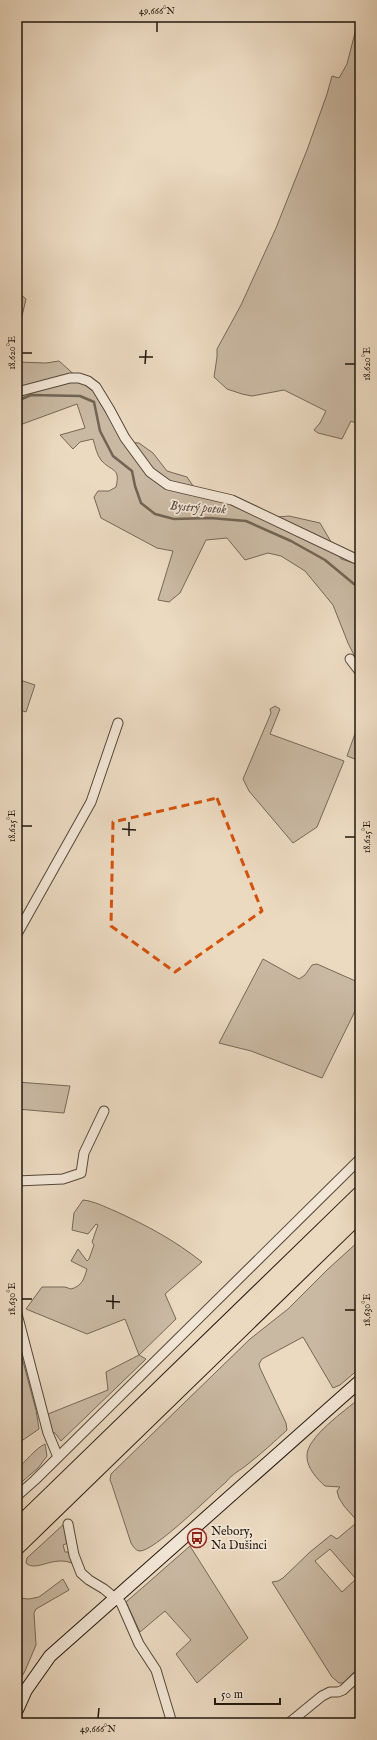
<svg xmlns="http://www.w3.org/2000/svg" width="377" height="1740" viewBox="0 0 377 1740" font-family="'IM FELL English',serif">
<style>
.green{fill:#c9b8a2;stroke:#756858;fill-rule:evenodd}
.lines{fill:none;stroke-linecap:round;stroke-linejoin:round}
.stream{stroke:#716454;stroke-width:2.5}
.minor-casing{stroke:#54483a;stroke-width:11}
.secondary-casing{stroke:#21170e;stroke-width:14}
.trunk-casing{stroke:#21170e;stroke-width:17}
.minor{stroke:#f2e6d6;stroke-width:9}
.secondary{stroke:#f2e6d6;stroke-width:12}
.trunk{stroke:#ebd9c0;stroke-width:15}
.marked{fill:none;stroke:#d4520c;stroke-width:3;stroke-dasharray:8 5;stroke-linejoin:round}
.ticks{fill:none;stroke:#21170e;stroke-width:1.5}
.labels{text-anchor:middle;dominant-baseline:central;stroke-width:3.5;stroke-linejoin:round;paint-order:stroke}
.poi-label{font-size:12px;fill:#21170e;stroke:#f2e6d6;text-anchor:start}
.water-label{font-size:13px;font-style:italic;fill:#564a3d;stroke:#f2e6d6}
.neatline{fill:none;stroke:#21170e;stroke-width:1.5}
.ticks-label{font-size:10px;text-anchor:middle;fill:#21170e}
</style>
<rect width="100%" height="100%" fill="#ebd9c0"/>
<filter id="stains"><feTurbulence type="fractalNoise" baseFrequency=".005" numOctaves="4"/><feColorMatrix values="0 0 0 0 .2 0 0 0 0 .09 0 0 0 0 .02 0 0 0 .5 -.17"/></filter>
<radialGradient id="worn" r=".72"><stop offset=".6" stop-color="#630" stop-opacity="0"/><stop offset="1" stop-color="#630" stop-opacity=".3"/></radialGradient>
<g class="green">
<polygon points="359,17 360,425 351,421 342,439 318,433 314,430 320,423 326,411 284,390 252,396 242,394 227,389 214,377 217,357 217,349 241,305 276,228 307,150 327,94 332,76 339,78 347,64"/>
<polygon points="17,291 26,299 17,337"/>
<path d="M59,361L94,392L123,442L139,443L153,453L167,471L187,477L200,496L232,502L265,518L289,516L320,523L341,559L360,565V667L348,643L333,605L305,571L281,556L268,553L245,560L227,538L206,540L180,593L169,602L158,600L173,551L157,548L101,518L94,497L98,491H109L116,487C121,467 111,472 101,460C97,455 95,446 93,439L80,442L73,449L60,435L85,428L77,404L17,426V362L46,363Z"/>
<polygon points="17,679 35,685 26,712 17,709"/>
<polygon points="275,706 280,709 270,734 344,761 317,827 293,843 249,791 243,779 271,713 270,709"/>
<polygon points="360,720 360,761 347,756"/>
<polygon points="263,959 299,979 305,975 312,965 317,964 360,983 360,1001 322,1078 251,1051 219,1043"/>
<polygon points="17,1082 70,1086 64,1113 17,1109"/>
<path d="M83,1200C94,1201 105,1207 115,1211C148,1226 174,1240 202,1262L165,1294L176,1319L139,1355L146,1359L61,1441L55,1433L52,1432L48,1414L108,1390L106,1372L139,1355L125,1319L87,1334L26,1309L42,1287H65L71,1289C82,1286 84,1279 87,1269L71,1261L78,1249L87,1261L89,1259L94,1245L92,1242L98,1225L96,1224L88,1234L72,1230L74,1213Z"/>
<path d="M360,1240V1368L340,1385L333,1388L303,1337L262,1359L259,1364L260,1368L286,1423L287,1430C274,1442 262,1453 248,1464C241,1470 232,1474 226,1482C213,1493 153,1553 139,1551C135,1550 133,1546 131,1543L112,1485L110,1480L111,1474L250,1339L288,1309L327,1270Z"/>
<polygon points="17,1339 36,1410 39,1429 17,1444"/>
<path d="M360,1398V1524L344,1506L339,1498L337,1491L340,1487L325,1486C318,1480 307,1468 307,1457C305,1438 346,1410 360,1398Z"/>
<path d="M45,1444L47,1456L38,1468L17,1486V1469C26,1461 35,1449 45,1444Z"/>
<path d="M65,1523L68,1543L63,1545L65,1552H70L74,1564C53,1554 37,1573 26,1563L27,1558Z"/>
<path d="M355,1524L360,1530V1666L343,1683H339L332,1677L272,1582L278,1581L283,1578L310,1552L331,1535L337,1539ZM330,1549L356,1579L342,1592L315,1561Z"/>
<polygon points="190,1546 248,1638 197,1683 176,1654 191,1640 165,1611 140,1632 126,1602"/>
<polygon points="63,1579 69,1590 36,1609 34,1613 36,1645 25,1671 17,1685 17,1598 29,1599 39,1597"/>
</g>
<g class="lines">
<polyline class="stream" points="17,401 31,395 80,396 94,402 100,431 113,456 132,471 135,486 141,503 155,514 174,519 210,518 246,521 291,541 325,560 360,589"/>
<defs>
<g id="minor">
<polyline points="17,392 70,378 79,378 88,381 96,387 110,410 125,438 150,472 168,485 232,500 354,558 360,560"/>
<polyline points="350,659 360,672"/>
<polyline points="17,934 91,802 118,723"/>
<polyline points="17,1181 63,1179 81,1173 84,1153 104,1111"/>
<polyline points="17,1314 48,1433 58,1457"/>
<polyline points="17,1496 35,1480 360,1159"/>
<polyline points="68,1524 74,1555 81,1573 89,1580 104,1589 121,1603 139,1644 156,1670 172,1723"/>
<polyline points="289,1723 322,1696 330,1692 338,1692 343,1690 360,1674"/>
</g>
<polyline id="secondary" points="17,1710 26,1690 50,1656 360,1381"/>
<g id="trunk">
<polyline points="17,1527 360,1194"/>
<polyline points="17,1547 360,1214"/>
</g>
</defs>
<use href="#minor" class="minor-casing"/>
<use href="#secondary" class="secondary-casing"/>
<use href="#trunk" class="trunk-casing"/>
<use href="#minor" class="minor"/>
<use href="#secondary" class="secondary"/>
<use href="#trunk" class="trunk"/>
</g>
<path class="marked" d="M217,798L262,911L175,972L111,926L113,822Z"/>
<path class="ticks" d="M157,32V22M22,353H32M139,357H153M145,364L146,350M345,364H355M22,826H32M122,829L136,830M129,836V822M345,837H355M22,1299H32M106,1301L120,1302M113,1309V1295M345,1310H355M98,1718L99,1708"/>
<defs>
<symbol id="bus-ring" viewBox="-11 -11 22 22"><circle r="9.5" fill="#f2e6d6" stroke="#8f2418" stroke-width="1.5"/><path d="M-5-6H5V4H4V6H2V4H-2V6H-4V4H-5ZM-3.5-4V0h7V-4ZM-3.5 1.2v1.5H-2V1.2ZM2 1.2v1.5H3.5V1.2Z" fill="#8f2418"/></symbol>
</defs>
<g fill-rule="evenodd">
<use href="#bus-ring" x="186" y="1527" width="22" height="22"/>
</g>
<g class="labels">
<g class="poi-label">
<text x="211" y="1531">Nebory,<tspan x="211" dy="14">Na Dušinci</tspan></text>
</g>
<g class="water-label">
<text transform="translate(198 508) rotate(4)">Bystrý potok</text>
</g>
</g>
<rect width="377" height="1740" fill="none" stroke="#ebd9c0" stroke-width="44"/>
<path d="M215 1698v6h65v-6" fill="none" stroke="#21170e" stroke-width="2"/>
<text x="221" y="1698" font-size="12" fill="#21170e" stroke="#f2e6d6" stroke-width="3" paint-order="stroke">50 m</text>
<rect x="22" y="22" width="333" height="1696" class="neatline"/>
<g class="ticks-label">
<text x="157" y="14">49.666°N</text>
<text transform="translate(11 353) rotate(-90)" y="4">18.620°E</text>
<text transform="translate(366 364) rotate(-90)" y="4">18.620°E</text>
<text transform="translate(11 826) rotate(-90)" y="4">18.625°E</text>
<text transform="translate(366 837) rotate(-90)" y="4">18.625°E</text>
<text transform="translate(11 1299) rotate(-90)" y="4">18.630°E</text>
<text transform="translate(366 1310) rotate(-90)" y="4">18.630°E</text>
<text x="98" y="1732">49.666°N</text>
</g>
<rect width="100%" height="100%" filter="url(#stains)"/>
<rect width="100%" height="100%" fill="url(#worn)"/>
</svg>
